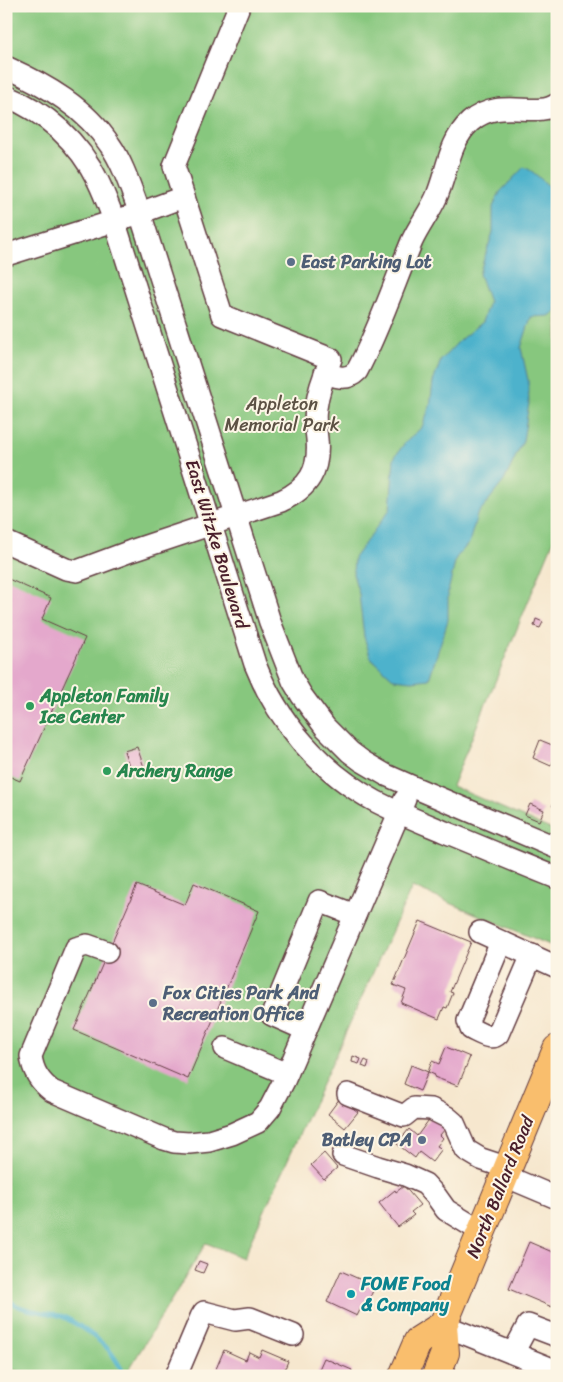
<svg xmlns="http://www.w3.org/2000/svg" width="563" height="1382" viewBox="0 0 563 1382" font-family="Sriracha,sans-serif">
<style>
.green{fill:#87c77e;stroke:#687354}
.water{fill:#4db2cc;stroke:#4c687c}
.lines{fill:none;stroke-linecap:round;stroke-linejoin:round}
.stream{stroke:#4db2cc;stroke-width:4.5}
.building{fill:#e4a8cc}
.minor-casing{stroke:#643d43;stroke-width:24}
.major-casing{stroke:#643d43;stroke-width:30}
.minor{stroke:#fff;stroke-width:21}
.major{stroke:#f9be6d;stroke-width:28}
.service-dot{fill:#5c6f8a;stroke:#fcf5e5;stroke-width:2}
.leisure-dot{fill:#2e9e5b;stroke:#fcf5e5;stroke-width:2}
.culture-dot{fill:#0f9aa8;stroke:#fcf5e5;stroke-width:2}
.labels{text-anchor:middle;dominant-baseline:central;stroke-width:4;stroke-linejoin:round;paint-order:stroke}
.service-label{font-size:18px;font-weight:bold;fill:#4e5e75;stroke:#fcf5e5;text-anchor:start}
.park-label{font-size:18px;fill:#5c5144;stroke:#fcf5e5}
.street-label{font-size:18px;fill:#4a1f2b;stroke:#fcf5e5}
.leisure-label{font-size:18px;font-weight:bold;fill:#27864d;stroke:#fcf5e5;text-anchor:start}
.culture-label{font-size:18px;font-weight:bold;fill:#0d838f;stroke:#fcf5e5;text-anchor:start}
</style>
<rect width="100%" height="100%" fill="#fcf5e5"/>
<filter id="ink" filterUnits="userSpaceOnUse"><feTurbulence type="fractalNoise" baseFrequency=".02" numOctaves="2"/><feDisplacementMap in="SourceGraphic" scale="10" xChannelSelector="R" yChannelSelector="G"/><feConvolveMatrix kernelMatrix="1 2 1 2 8 2 1 2 1" color-interpolation-filters="sRGB"/></filter>
<filter id="wash" filterUnits="userSpaceOnUse"><feTurbulence type="fractalNoise" baseFrequency=".0096" numOctaves="4" result="noise"/><feDisplacementMap in="SourceGraphic" scale="20" xChannelSelector="R" yChannelSelector="G"/><feGaussianBlur stdDeviation="1.12" result="paint"/><feColorMatrix in="noise" values="0 0 0 0 0 0 0 0 0 0 0 0 0 0 0 0 0 1.4 0 .05"/><feComposite in="paint" operator="in"/></filter>
<g filter="url(#wash)">
<rect width="100%" height="100%" fill="#f6e7ce"/>
<polygon class="green" points="6,6 557,6 557,532 452,786 557,832 557,948 412,887 243,1258 206,1243 125,1376 29,1376 6,1367"/>
<path class="water" d="M524,167C538,173 543,184 557,191V311L549,316L531,317L521,348L528,380L529,403L523,441L504,481L477,515L469,543L456,558L448,592V620L429,679L412,681L394,679L371,658L364,637L359,594L353,574L354,558L390,509L394,458L404,444L422,427L430,406L433,382L441,360L461,339L482,322L489,302L479,274L493,232V207L500,192Z"/>
<g class="lines">
<path class="stream" d="M6,1298C20,1312 43,1311 61,1316C73,1320 101,1341 109,1350C114,1356 118,1363 122,1370"/>
</g>
<g id="blocks">
<g class="building">
<polygon points="6,578 51,598 42,619 85,638 20,781 6,775"/>
<polygon points="536,619 543,622 540,628 534,626"/>
<polygon points="540,740 557,747 557,753 551,766 533,758"/>
<polygon points="137,747 145,770 132,775 124,751"/>
<polygon points="557,796 557,808 552,806"/>
<polygon points="530,804 544,810 539,821 525,815"/>
<polygon points="194,883 259,911 188,1079 74,1030 137,885 185,905"/>
<polygon points="420,921 471,942 450,992 453,993 447,1008 444,1007 439,1019 401,1003 406,990 393,985"/>
<polygon points="446,1047 470,1057 458,1086 434,1077 435,1075 428,1072 432,1061 439,1064"/>
<polygon points="353,1056 361,1059 359,1064 352,1062"/>
<polygon points="365,1060 369,1062 367,1068 362,1066"/>
<polygon points="411,1065 428,1072 420,1091 404,1084"/>
<polygon points="340,1098 358,1112 345,1128 328,1114"/>
<polygon points="431,1117 445,1129 440,1135 443,1138 437,1146 442,1149 432,1162 419,1152 415,1158 397,1144 409,1129 417,1136"/>
<polygon points="324,1153 337,1168 324,1179 311,1165"/>
<polygon points="404,1186 420,1205 411,1212 414,1215 398,1227 379,1203 395,1190 396,1192"/>
<polygon points="529,1242 557,1254 557,1294 552,1307 509,1289"/>
<polygon points="199,1261 207,1264 203,1273 195,1270"/>
<polygon points="341,1271 375,1286 365,1309 361,1308 357,1316 327,1302"/>
<polygon points="224,1350 246,1360 249,1352 259,1357 262,1350 288,1361 282,1376 213,1376"/>
<polygon points="324,1358 352,1370 350,1376 316,1376"/>
</g>
</g>
</g>
<g filter="url(#ink)">
<use href="#blocks" fill-opacity="0" stroke="#643d43" stroke-width="1"/>
<g class="lines">
<defs>
<g id="minor">
<path d="M6,67C46,85 86,108 110,145C124,165 131,190 140,213L270,622L293,681L302,696L325,727L350,752L362,761L386,775L411,786L557,848"/>
<path d="M6,96C46,112 79,142 98,181C104,193 109,207 114,220L255,664C278,722 320,771 375,801C398,813 421,822 445,832C482,847 519,863 557,878"/>
<polyline points="6,255 140,213 183,197"/>
<path d="M325,373C337,377 347,381 357,371C379,330 394,284 412,241C419,226 429,213 436,198C447,173 449,141 470,122C499,96 536,119 557,104"/>
<path d="M6,542L66,569L77,571L131,551L281,501C309,488 320,470 317,439C316,429 314,418 316,408C318,391 324,375 331,359L222,315L174,166L239,6"/>
<polyline points="480,932 557,967"/>
<path d="M501,942L468,1021L471,1029C480,1033 491,1041 498,1034L532,955"/>
<path d="M107,952L87,945L76,948L31,1056C33,1072 40,1082 52,1091L164,1139L174,1142L189,1143L209,1141L232,1134L258,1122L270,1108L284,1081L405,799"/>
<polyline points="306,1030 272,1015 319,901 355,915"/>
<polyline points="225,1048 287,1074"/>
<polyline points="348,1094 404,1116 414,1108 431,1109 447,1117 454,1123 466,1150 481,1159 508,1168"/>
<polyline points="343,1155 378,1167 405,1175 425,1184 436,1196 446,1210 482,1232"/>
<polyline points="505,1176 557,1198"/>
<polyline points="443,1325 557,1371"/>
<polyline points="513,1353 528,1325 557,1336"/>
<polyline points="176,1376 201,1317 204,1312 235,1320 250,1318 293,1335"/>
</g>
<g id="major">
<polyline points="403,1376 418,1341 443,1325"/>
<polyline points="436,1376 445,1353 443,1325 557,1049"/>
</g>
</defs>
<use href="#minor" class="minor-casing"/>
<use href="#major" class="major-casing"/>
<use href="#minor" class="minor"/>
<use href="#major" class="major"/>
</g>
</g>
<g class="service-dot">
<circle cx="291" cy="262" r="5"/>
<circle cx="153" cy="1003" r="5"/>
<circle cx="422" cy="1140" r="5"/>
</g>
<g class="leisure-dot">
<circle cx="30" cy="706" r="5"/>
<circle cx="107" cy="771" r="5"/>
</g>
<circle class="culture-dot" cx="351" cy="1294" r="5"/>
<g class="labels">
<g class="service-label">
<text x="301" y="262">East Parking Lot</text>
<text x="163" y="993">Fox Cities Park And<tspan x="163" dy="21">Recreation Office</tspan></text>
<text x="412" y="1140" text-anchor="end">Batley CPA</text>
</g>
<g class="park-label">
<text x="282" y="404">Appleton<tspan x="282" dy="21">Memorial Park</tspan></text>
</g>
<g class="street-label">
<text transform="translate(217 544) rotate(73)">East Witzke Boulevard</text>
<text transform="translate(500 1187) rotate(-68)">North Ballard Road</text>
</g>
<g class="leisure-label">
<text x="40" y="696">Appleton Family<tspan x="40" dy="21">Ice Center</tspan></text>
<text x="117" y="771">Archery Range</text>
</g>
<g class="culture-label">
<text x="361" y="1284">FOME Food<tspan x="361" dy="21">&amp; Company</tspan></text>
</g>
</g>
<rect width="563" height="1382" fill="none" stroke="#fcf5e5" stroke-width="25"/>
</svg>
